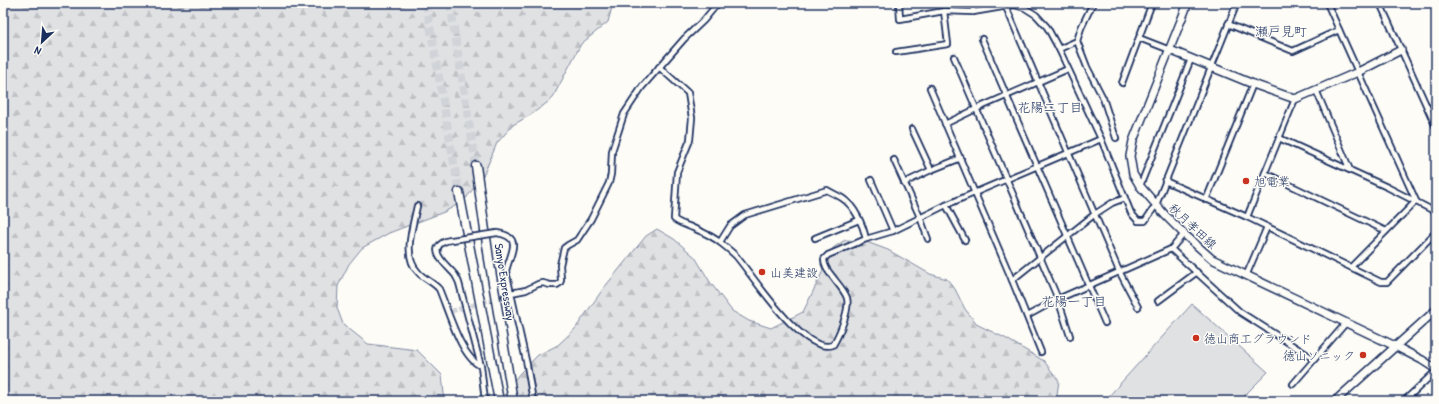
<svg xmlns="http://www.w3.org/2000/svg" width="1439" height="404" viewBox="0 0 1439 404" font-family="'Patrick Hand','Klee One',sans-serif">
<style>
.forest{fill:url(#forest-firs);stroke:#7e88a0}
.pitch{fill:#e0e1e3;stroke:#7e88a0}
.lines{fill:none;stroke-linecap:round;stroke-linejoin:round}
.street-tunnel{stroke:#d0d3d8;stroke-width:4.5;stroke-dasharray:4.5 2;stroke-linecap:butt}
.highway-tunnel{stroke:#d0d3d8;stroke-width:8;stroke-dasharray:8 4;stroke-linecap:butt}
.street-casing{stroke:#1b2f5e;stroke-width:8}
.secondary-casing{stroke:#1b2f5e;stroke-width:10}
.highway-casing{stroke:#1b2f5e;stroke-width:11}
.street{stroke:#fdfcf7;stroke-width:4.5}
.secondary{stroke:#fdfcf7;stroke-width:7}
.highway{stroke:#fdfcf7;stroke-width:8}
.street-bridge-casing{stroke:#1b2f5e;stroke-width:8;stroke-linecap:butt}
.street-bridge{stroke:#fdfcf7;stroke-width:4.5}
.poi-dot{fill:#c8321e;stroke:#fdfcf7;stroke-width:1.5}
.labels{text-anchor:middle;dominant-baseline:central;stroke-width:3;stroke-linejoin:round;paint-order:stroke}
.poi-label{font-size:12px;fill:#1b2f5e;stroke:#fdfcf7;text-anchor:start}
.street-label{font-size:12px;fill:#1b2f5e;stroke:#fdfcf7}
.neighbourhood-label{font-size:13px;fill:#1b2f5e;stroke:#fdfcf7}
</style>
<defs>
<pattern id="forest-firs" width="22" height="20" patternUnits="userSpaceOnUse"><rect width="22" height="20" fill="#e0e1e3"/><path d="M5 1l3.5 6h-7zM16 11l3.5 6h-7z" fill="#c0c1c5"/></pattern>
</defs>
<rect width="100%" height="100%" fill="#fdfcf7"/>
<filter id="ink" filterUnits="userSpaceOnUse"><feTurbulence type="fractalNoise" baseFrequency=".025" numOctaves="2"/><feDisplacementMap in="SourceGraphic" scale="8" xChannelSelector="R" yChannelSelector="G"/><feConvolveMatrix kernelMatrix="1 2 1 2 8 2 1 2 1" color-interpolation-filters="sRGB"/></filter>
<g filter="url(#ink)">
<g class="forest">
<polygon points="3,3 611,3 612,7 608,22 581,44 552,99 532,114 513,125 497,143 484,174 464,201 444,212 389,233 362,248 349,264 338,286 337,308 343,324 368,344 417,350 442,375 444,394 443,401 3,401"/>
<polygon points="657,229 674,239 695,257 710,282 732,311 749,321 771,328 803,312 820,277 833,248 845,240 864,241 888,250 930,274 947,279 955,289 965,309 978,325 1005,338 1044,361 1059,381 1056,401 500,401 519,374 538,355 558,345 575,329 603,289 646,236"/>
</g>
<polygon class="pitch" points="1192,304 1268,372 1239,401 1114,401 1109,396"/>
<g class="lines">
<polyline class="street-tunnel" points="452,311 505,296"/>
<g class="highway-tunnel">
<polyline points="426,3 459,192"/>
<polyline points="450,3 476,166"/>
</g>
<defs>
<g id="street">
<polyline points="899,3 900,19 944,11 973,12 1014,5 1025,8 1036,15 1047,27 1059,49 1101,139 1131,213 1138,221 1145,221 1156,205 1237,3"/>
<polyline points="1327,3 1416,201"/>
<polyline points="1380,3 1436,127"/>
<polyline points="1006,7 1119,271 1138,307"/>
<polyline points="973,12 973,3"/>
<polyline points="1228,24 1293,51 1339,30"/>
<polyline points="1139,38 1170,50"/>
<polyline points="982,39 1105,323"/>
<polyline points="1077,41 1087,67 1103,98 1116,138"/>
<polyline points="1059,49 1077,41 1081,28 1093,3"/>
<polyline points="896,52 948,44 944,11"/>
<polyline points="954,57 1058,299 1070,336"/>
<path d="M659,67L688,93L692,118L690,140L677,172L674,219C680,224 687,225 693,228C703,232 714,237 722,244C727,248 732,252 736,256C754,277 803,355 833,345C839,335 850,310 847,298C845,292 839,285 835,280C830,273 824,268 824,259L828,255L866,239L893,231L946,205L1101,139"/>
<polyline points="1122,83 1152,3"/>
<polyline points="930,88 1012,280 1041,352"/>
<polyline points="1316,90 1350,170"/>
<polyline points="945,124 976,109 1068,69"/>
<polyline points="912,129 931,170"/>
<polyline points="1279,138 1387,187 1436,212"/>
<polyline points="894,160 920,217 928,239"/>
<polyline points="1265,173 1386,231"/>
<polyline points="871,180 893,231"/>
<polyline points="1165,181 1247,217 1381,282 1387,282 1436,232"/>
<polyline points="904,183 931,170 961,158"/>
<polyline points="1140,186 1191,59"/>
<polyline points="1206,200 1253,84"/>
<polyline points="946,205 965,240"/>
<path d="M417,206C413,226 402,256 418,272C424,279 433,282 439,289C448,310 461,358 481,366L485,401"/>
<polyline points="1247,217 1295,99"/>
<path d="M497,233C524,237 510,253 506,271L527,365L533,401"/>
<polyline points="815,238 859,220"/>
<path d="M452,240C449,240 445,241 442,243C428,252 449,267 455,275C456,277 458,280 459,283L481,366"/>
<path d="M720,242L730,226L745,215L827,190C832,193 837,195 842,198C855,206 863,225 866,239"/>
<polyline points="1171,249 1240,312 1314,359"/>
<polyline points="1351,267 1416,201"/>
<polyline points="1246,276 1267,227"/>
<polyline points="1012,280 1095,214 1112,203 1125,198"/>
<polyline points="505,296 511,293 526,290 538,284 543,283 550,285 557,285 560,283 561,280 560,265 564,248 568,245 577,240 591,219 609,183 611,174 612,151 624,114 642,87 684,39 704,20 718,3"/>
<polyline points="1158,301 1197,272"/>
<polyline points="1027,316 1058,299 1171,249 1184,234"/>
<polyline points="1293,384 1346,323"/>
<polyline points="1404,401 1436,371"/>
</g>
<g id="secondary">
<polyline points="1188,3 1133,141 1130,156 1133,174 1140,186 1165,215 1184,234 1212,259 1395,346 1422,360 1436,369"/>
<polyline points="1170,50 1253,84 1295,99 1358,72 1401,50"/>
<polyline points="1335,401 1436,310"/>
</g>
<g id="highway">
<polyline points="476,166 489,259 513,401"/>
<polyline points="459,192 499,401"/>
</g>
</defs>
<use href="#street" class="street-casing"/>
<use href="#secondary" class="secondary-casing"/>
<use href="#highway" class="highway-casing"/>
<use href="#street" class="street"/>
<use href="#secondary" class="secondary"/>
<use href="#highway" class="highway"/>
<defs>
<polyline id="street-bridge" points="452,240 497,233"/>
</defs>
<use href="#street-bridge" class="street-bridge-casing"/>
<use href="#street-bridge" class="street-bridge"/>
</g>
</g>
<g class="poi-dot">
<circle cx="1246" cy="181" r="4"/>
<circle cx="762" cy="272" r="4"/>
<circle cx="1196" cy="338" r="4"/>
<circle cx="1363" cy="355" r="4"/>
</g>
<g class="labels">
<g class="poi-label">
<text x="1254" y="181">旭電業</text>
<text x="770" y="272">山美建設</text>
<text x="1204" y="338">徳山商工グラウンド</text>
<text x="1355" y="355" text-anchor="end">徳山ソニック</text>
</g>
<g class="street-label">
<text transform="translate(1193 226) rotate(43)">秋月孝田線</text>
<text transform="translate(505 282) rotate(81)">Sanyo Expressway</text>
</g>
<g class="neighbourhood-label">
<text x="1281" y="31">瀬戸見町</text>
<text x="1050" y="107">花陽二丁目</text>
<text x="1074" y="301">花陽一丁目</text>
</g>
</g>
<rect width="1439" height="404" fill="none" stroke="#fdfcf7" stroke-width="16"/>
<rect x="8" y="8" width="1423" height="388" fill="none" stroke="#1b2f5e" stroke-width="1.5" filter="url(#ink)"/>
<g transform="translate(42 42) rotate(206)" stroke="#fdfcf7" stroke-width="3" paint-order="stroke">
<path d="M0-3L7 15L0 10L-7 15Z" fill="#1b2f5e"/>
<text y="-6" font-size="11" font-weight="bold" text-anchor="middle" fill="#1b2f5e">N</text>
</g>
</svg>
